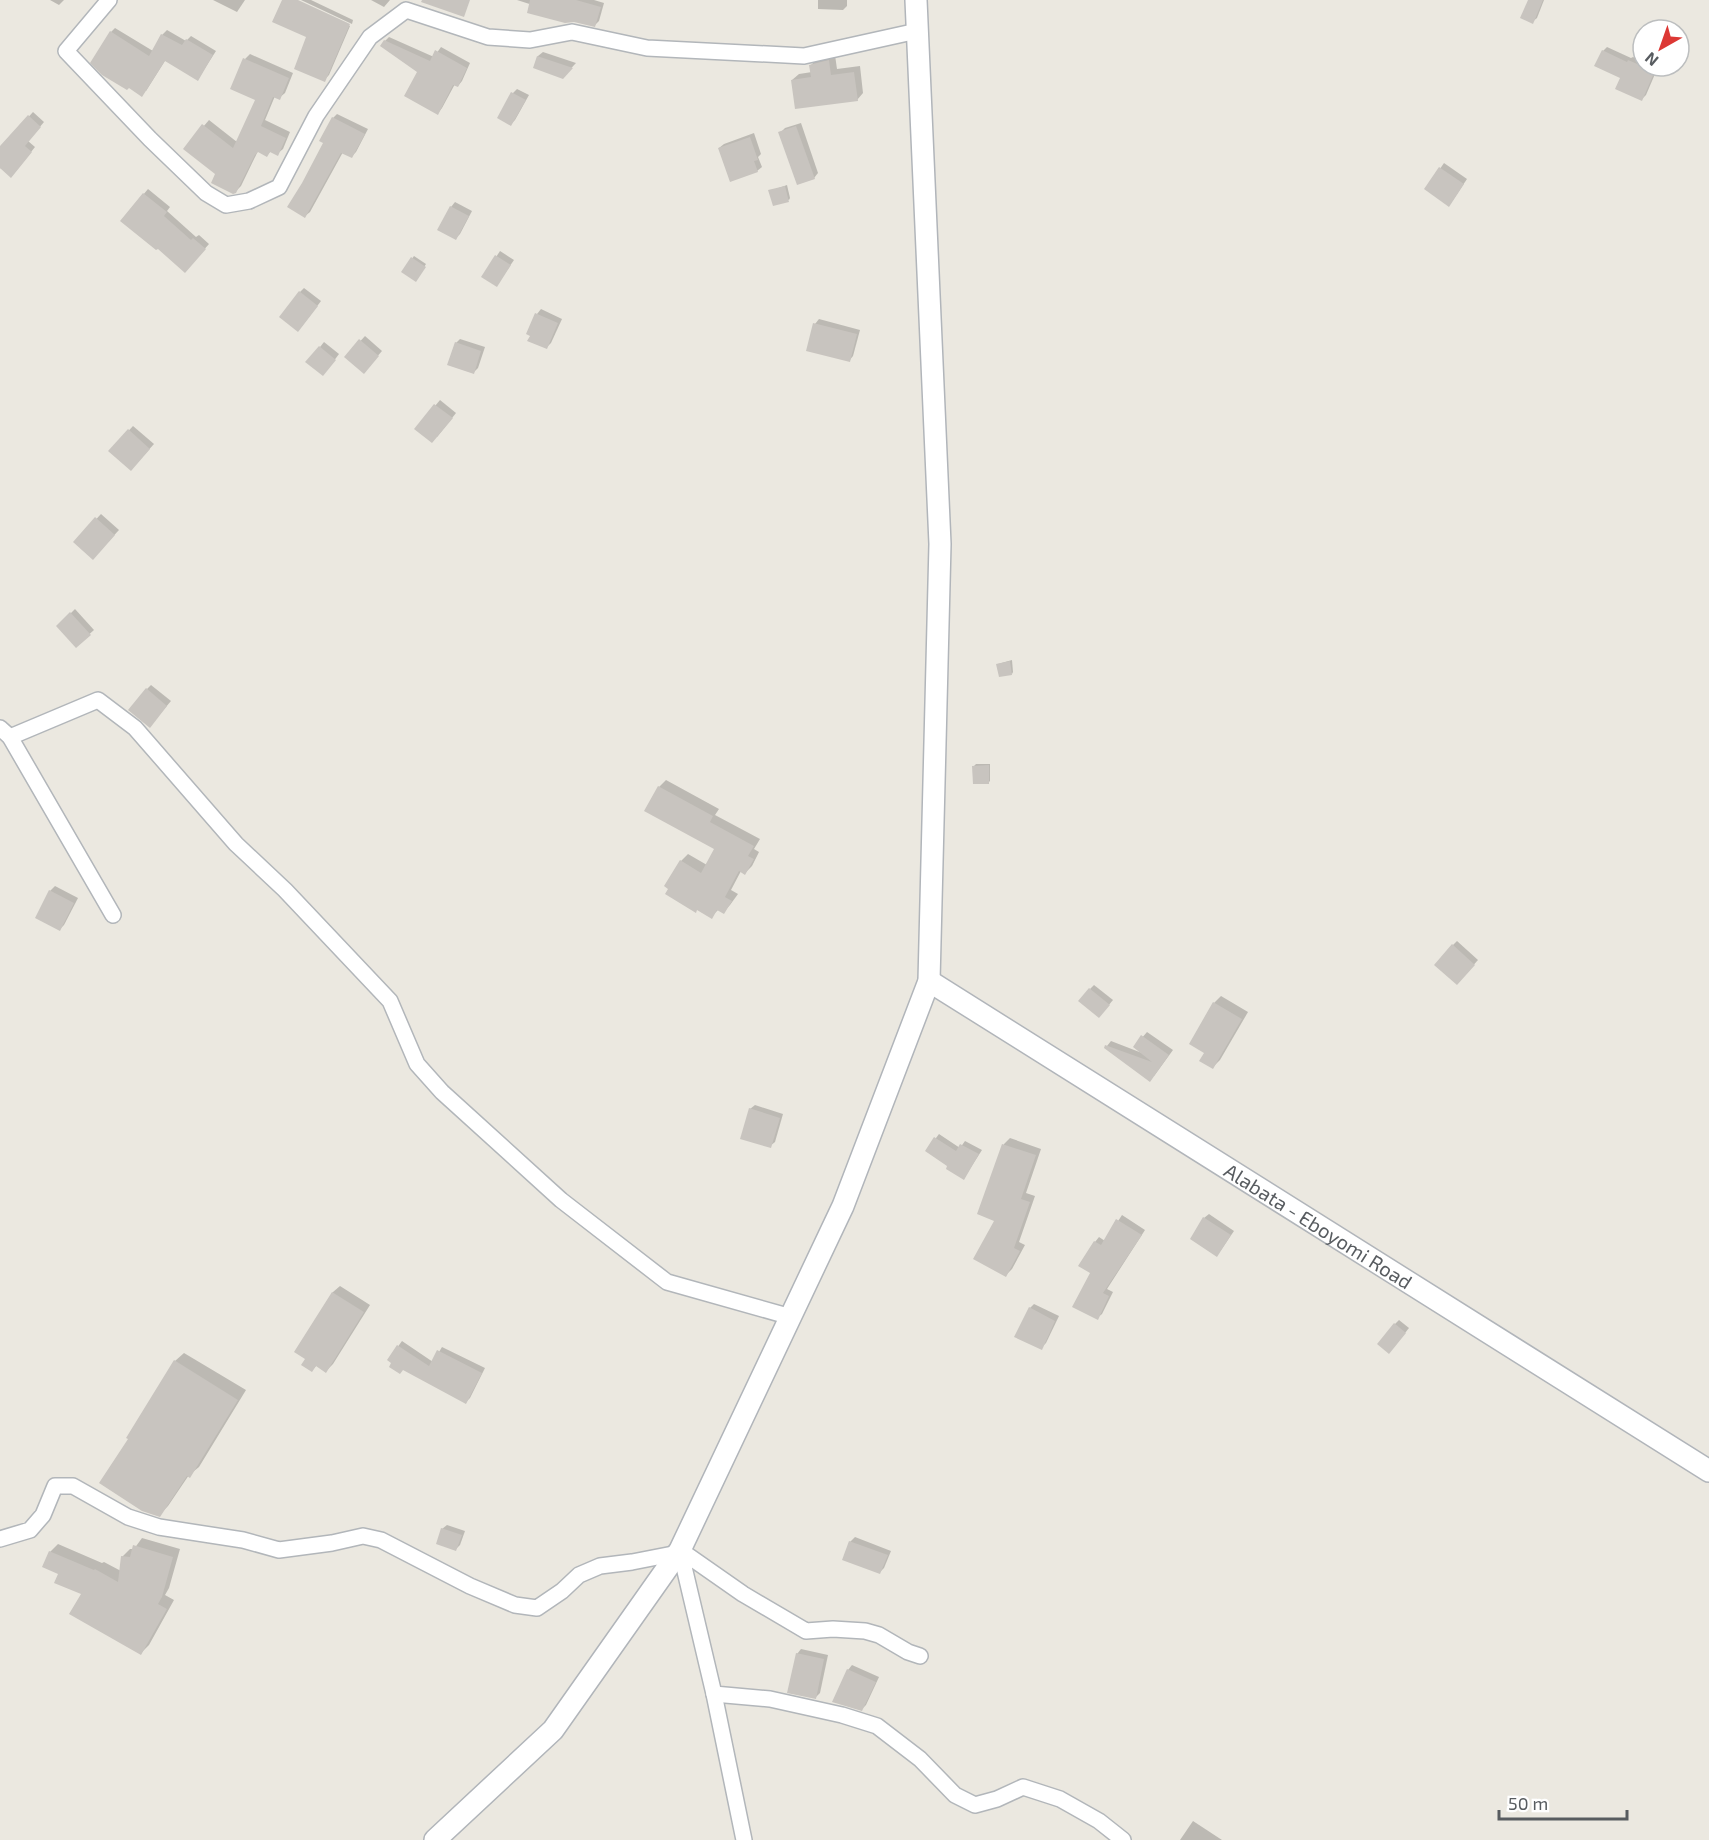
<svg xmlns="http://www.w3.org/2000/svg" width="1709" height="1840" viewBox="0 0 1709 1840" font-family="'Exo 2',sans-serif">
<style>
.shadow{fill:#0003}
.building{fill:#c8c4bf}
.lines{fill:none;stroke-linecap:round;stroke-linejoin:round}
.street-casing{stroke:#b2b6ba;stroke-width:18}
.secondary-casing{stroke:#b1b5ba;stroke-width:24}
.street{stroke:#fff;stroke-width:15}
.secondary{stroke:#fff;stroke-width:21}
.labels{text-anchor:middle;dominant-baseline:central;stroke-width:6;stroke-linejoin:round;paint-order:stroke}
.street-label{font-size:20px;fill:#585c60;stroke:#fff}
</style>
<rect width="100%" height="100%" fill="#ebe8e0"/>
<g class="shadow">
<polygon points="50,0 64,0 59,5"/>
<polygon points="213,0 245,0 237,12"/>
<polygon points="284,0 294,0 350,26 329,75 324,80 308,37"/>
<polygon points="301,0 311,0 353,20 352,24"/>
<polygon points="371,0 390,0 384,7"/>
<polygon points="517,0 594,0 604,3 599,21 595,25"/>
<polygon points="818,0 847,0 847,6 843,10 818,9"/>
<polygon points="1529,0 1544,0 1537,18 1532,22"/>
<polygon points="1661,21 1677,30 1655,30"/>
<polygon points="115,28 153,51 162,35 167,30 186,41 191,36 216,51 198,79 166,59 146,91 111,32"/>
<polygon points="1679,31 1684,34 1679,44"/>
<polygon points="389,37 434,57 441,47 470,63 462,81 458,86 455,84 442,108 438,113 419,72 385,41"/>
<polygon points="1607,47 1631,58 1633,57 1638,59 1643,51 1643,66 1667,66 1663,69 1658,67 1646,95 1642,99 1622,77 1603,51"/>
<polygon points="543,52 576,63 563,77 535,67 538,56"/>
<polygon points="250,54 293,73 285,93 279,98 275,96 265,120 290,132 283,149 277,154 271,151 267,155 258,151 241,186 235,192 217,173 185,148 209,120 237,142 257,99 245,59"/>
<polygon points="835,55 837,69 860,66 863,93 857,100 792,80 799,74 812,72 811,65 817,59"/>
<polygon points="517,89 529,95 515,120 511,124 513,93"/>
<polygon points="33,112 44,122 28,141 35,147 15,172 1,167 0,169 0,148"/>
<polygon points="337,114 368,129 356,152 352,156 343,152 310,212 305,216 325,142 333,118"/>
<polygon points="801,123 818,173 814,178 780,133 785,128"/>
<polygon points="754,133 761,154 758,157 762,167 757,171 719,148 724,144"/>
<polygon points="1444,163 1467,179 1453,200 1426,189"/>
<polygon points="787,185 790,198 789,200 770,191"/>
<polygon points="148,189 170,207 167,211 196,237 199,235 209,244 185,271 158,247 122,220"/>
<polygon points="455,202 472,211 460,234 456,238 451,207"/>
<polygon points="500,251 514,260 497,285 483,277"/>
<polygon points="414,256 426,264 417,278 403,271"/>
<polygon points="304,288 321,301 302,326 300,292"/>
<polygon points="541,309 562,319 551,343 547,347 537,314"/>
<polygon points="819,319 860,330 853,356 849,361 815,324"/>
<polygon points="365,336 382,351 368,367 346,357"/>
<polygon points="460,339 485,347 478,368 473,373 456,343"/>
<polygon points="324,342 339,354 327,370 320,347"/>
<polygon points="440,400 456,413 437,437 416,429"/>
<polygon points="133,426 154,444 135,465 110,451"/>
<polygon points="101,514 119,530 93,558 75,542"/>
<polygon points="75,609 94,630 76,646 58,626"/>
<polygon points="1012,660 1013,672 1012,674 998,664"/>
<polygon points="151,685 171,701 154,721 147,689"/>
<polygon points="976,764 990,764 990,781 988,783 974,766"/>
<polygon points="666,780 719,809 715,815 760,839 754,849 759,852 752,866 745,873 741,871 731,890 738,894 730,905 723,912 719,909 711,917 666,886 681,861 688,854 707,865 716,848 659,787"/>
<polygon points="55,886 78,898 64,925 60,929 37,918 50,891"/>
<polygon points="1457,941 1478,960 1461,979 1453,945"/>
<polygon points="1094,985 1113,1000 1103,1012 1090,989"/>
<polygon points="1221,996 1248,1012 1220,1060 1213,1067 1206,1052 1214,1003"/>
<polygon points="1147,1032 1173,1050 1154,1076 1107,1046 1111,1041 1142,1053 1135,1046"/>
<polygon points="755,1105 783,1114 775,1142 770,1146 750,1109"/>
<polygon points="939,1134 960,1148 965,1141 982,1150 964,1178 927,1150"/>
<polygon points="1010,1138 1041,1149 1026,1193 1035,1196 1019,1242 1025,1245 1012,1269 1006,1275 996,1220 979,1214 1004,1144"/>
<polygon points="1209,1214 1234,1231 1221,1250 1204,1218"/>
<polygon points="1122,1215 1145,1230 1107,1289 1113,1292 1102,1314 1097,1318 1092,1273 1095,1242 1099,1237 1105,1241"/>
<polygon points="340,1286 370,1305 333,1364 326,1371 317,1365 312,1370 307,1359 296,1351 333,1292"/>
<polygon points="1034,1304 1059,1316 1046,1343 1041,1348 1030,1308"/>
<polygon points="1399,1320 1409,1328 1393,1348 1395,1324"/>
<polygon points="402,1341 433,1362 442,1347 485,1368 470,1398 466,1402 389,1359"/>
<polygon points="184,1353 246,1390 199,1467 189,1475 168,1506 159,1515 130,1439 175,1361"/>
<polygon points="447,1525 465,1531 460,1545 456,1549 442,1529"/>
<polygon points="855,1537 891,1551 884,1568 880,1572 850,1542"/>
<polygon points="142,1538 180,1549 169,1588 165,1595 174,1600 149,1645 141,1653 83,1593 60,1573 50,1552 58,1544 102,1563 104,1562 121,1571 122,1557 130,1549 134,1549"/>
<polygon points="801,1649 828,1655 820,1693 815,1698 797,1654"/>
<polygon points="852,1665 879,1677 866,1705 862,1709 848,1670"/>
<polygon points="1193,1821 1222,1840 1180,1840"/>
</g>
<g class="building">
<polygon points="282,0 298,0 350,24 325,82 294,69 306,37 272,22"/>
<polygon points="422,0 470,0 464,17 421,2"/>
<polygon points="530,0 576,0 601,7 595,27 574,22 565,23 527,13"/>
<polygon points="1528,0 1543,0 1533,24 1520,18"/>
<polygon points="110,31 149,56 161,34 182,45 186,39 213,55 198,81 165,61 142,97 129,88 127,90 102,75 90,63"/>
<polygon points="384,40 430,61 435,50 467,68 458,87 453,85 438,115 404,96 417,72 380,46"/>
<polygon points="1602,50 1627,62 1628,60 1642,66 1657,66 1642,101 1615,89 1620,78 1594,66"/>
<polygon points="537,56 573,68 563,79 533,68"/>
<polygon points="243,58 289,78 280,100 273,97 261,126 286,138 278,156 270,152 267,157 258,152 255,155 236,193 233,194 211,183 215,174 183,149 202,124 233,148 255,100 230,89"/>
<polygon points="829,60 831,75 854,72 858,101 795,109 791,80 811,77 809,65"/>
<polygon points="511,92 526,100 511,126 497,118"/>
<polygon points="28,115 41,127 25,146 32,152 11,178 0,168 0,146"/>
<polygon points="332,117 365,134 352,158 341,153 305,218 287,207 302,183 323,143 319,141"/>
<polygon points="796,126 815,179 797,185 778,132"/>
<polygon points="750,137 758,160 754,161 758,172 730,182 718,148"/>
<polygon points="1439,167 1464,184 1449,207 1424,189"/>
<polygon points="785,186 789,202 773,206 768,190"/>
<polygon points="143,193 167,212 164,216 191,240 193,238 206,249 185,273 158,249 156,250 120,221"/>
<polygon points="450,206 469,216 456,240 437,230"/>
<polygon points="495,255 511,265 497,287 481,277"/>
<polygon points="411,257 426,267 416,282 401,272"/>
<polygon points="299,291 318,306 298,332 279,317"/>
<polygon points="535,313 558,323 547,349 527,341 530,336 526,334"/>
<polygon points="813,323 857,334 850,362 806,351"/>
<polygon points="359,339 379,356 364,374 344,357"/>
<polygon points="455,342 481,351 474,374 447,365"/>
<polygon points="319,346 336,360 323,376 305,362"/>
<polygon points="434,404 453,418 432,443 414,429"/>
<polygon points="128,429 150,449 131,471 108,451"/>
<polygon points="95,517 115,535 93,560 73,542"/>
<polygon points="70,612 91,635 76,648 56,626"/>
<polygon points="1010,661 1012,675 999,677 996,664"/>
<polygon points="146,688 167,706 150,728 128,710"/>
<polygon points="989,765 989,784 973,784 972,766"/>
<polygon points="658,786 713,816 710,822 754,846 748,856 754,859 745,875 739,871 725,897 732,901 724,914 717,910 712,919 697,910 696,913 665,894 668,889 664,886 680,860 701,873 714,849 644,811"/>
<polygon points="49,890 74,903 60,931 35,918"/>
<polygon points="1452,944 1475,965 1457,985 1434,965"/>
<polygon points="1089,988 1110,1005 1099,1018 1078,1001"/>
<polygon points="1213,1002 1242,1019 1213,1069 1199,1061 1204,1053 1189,1044"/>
<polygon points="1141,1035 1169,1055 1150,1082 1104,1048 1105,1045 1152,1062 1133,1047"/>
<polygon points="749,1108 780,1118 771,1148 740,1139"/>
<polygon points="934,1137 956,1151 960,1144 979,1154 964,1180 946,1169 947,1166 925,1151"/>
<polygon points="1002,1144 1036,1155 1021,1199 1030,1202 1014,1248 1020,1251 1006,1277 973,1259 994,1221 977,1214"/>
<polygon points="1203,1217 1231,1235 1217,1257 1190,1239"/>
<polygon points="1116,1219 1142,1235 1103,1293 1109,1296 1098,1320 1072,1307 1090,1273 1078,1266 1094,1241 1101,1245"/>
<polygon points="332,1292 364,1312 326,1373 316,1366 312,1372 301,1365 305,1359 294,1352"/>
<polygon points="1029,1307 1055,1321 1042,1350 1014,1337"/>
<polygon points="1394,1323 1406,1333 1389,1354 1377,1344"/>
<polygon points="397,1345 429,1366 437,1350 482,1373 466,1404 403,1370 400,1374 389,1367 391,1363 387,1360"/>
<polygon points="174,1360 238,1400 190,1478 187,1476 160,1517 142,1511 99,1483 128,1439 126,1438"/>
<polygon points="441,1528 462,1535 456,1551 436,1544"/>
<polygon points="849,1541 888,1555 880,1574 842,1560"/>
<polygon points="133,1545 173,1557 162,1597 158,1604 167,1609 141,1655 69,1614 81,1594 54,1583 58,1574 42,1567 49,1551 94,1570 95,1569 118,1582 121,1556 130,1557"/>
<polygon points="796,1653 824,1659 816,1699 787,1693"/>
<polygon points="847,1669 876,1682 862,1711 832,1702"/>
</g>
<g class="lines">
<defs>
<g id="street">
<polyline points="109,0 66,51 150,139 206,193 226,205 249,201 279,187 316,116 370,37 406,10 488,37 530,40 572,32 647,48 804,56 917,31"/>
<polyline points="0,728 10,737 113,915"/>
<polyline points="10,737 98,700 135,728 236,844 285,890 390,1001 417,1064 442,1092 561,1200 667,1282 791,1317"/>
<polyline points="0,1539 30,1530 43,1515 55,1486 73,1486 128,1517 159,1527 243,1540 279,1550 332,1543 363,1536 381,1540 470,1586 515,1605 537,1608 562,1591 579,1575 600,1566 632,1562 678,1553"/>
<polyline points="920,1656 908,1652 879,1635 865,1631 833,1629 806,1631 743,1594 680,1550 714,1694 770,1699 842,1715 877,1726 920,1759 955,1795 975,1805 997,1799 1023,1787 1060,1799 1099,1821 1123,1840"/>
<polyline points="714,1694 744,1840"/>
</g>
<g id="secondary">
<path id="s1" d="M929,981L1709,1471"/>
<polyline points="435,1840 553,1730 680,1550 843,1206 929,981 940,544 916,0"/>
</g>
</defs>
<use href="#street" class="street-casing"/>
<use href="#secondary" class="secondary-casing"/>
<use href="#street" class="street"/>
<use href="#secondary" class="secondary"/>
</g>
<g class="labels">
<g class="street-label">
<text stroke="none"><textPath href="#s1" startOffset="460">Alabata - Eboyomi Road</textPath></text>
</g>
</g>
<g transform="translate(1661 48) rotate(220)"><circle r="28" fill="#ffffff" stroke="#bcbebf" stroke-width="1.5"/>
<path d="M0-4.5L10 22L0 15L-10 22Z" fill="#dc3834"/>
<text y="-9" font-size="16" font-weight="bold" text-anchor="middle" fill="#585c60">N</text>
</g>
<path d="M1499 1810v9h128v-9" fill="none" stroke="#585c60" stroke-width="3"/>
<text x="1508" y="1810" font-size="18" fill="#585c60" stroke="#ffffff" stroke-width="4.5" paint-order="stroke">50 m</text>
</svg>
